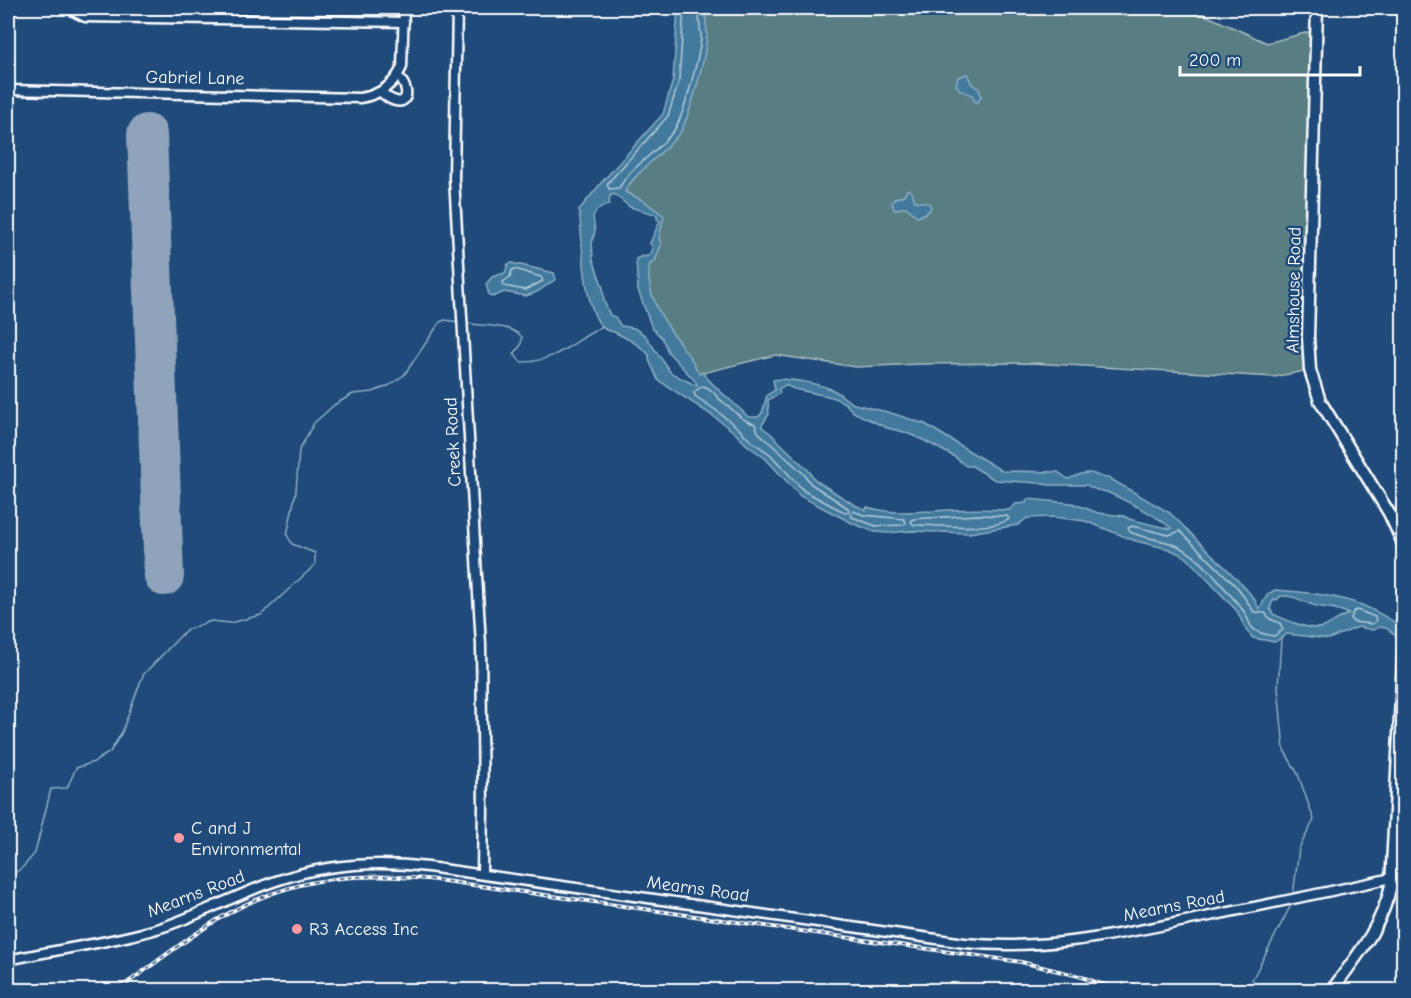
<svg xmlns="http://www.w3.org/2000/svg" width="1411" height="998" viewBox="0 0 1411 998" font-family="'Comic Neue',sans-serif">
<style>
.green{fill:#597d82;stroke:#acbec0;stroke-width:1.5}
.water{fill:#427a9d;stroke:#8eafc4;stroke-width:1.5;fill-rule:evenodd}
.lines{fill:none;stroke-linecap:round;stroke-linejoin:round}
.shore{stroke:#b3cad8;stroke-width:1.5}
.stream{stroke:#8eafc4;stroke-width:1.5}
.runway{stroke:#8fa4bc;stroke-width:40}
.minor-casing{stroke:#fff;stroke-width:13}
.major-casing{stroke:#fff;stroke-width:15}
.minor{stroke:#1f4a7a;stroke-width:8}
.major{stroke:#1f4a7a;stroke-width:10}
.rail-casing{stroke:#fff;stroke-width:4}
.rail{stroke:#1f4a7a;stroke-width:1.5;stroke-dasharray:4.5;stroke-linecap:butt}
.poi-dot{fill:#ff9aa2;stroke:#1f4a7a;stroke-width:2}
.labels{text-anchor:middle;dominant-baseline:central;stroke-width:5;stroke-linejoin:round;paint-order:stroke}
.street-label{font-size:18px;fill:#fff;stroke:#1f4a7a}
.poi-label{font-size:18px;fill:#fff;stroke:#1f4a7a;text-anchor:start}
</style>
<rect width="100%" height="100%" fill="#1f4a7a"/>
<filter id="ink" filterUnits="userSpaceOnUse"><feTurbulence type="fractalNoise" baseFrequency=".0167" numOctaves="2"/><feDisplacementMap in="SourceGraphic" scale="12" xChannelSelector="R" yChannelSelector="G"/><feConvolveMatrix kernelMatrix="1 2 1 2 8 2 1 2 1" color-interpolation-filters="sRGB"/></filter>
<g filter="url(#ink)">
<polygon class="green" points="699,8 1190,8 1267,43 1316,30 1310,370 1274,377 1032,363 920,364 856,367 775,355 695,375 659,325 644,273 656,247 662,218 623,192 690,93"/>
<g class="water">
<path d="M678,8H705C705,17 707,26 707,35C707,52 689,121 679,134C667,150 630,177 625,192L644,201L664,216L659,238L661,245L655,261L650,264C644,294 664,322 681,345C686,352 693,360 696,368L700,374L702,372C715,389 733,401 748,417H758L762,413L767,395L775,390L773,380C785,377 822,384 835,391C842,395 847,401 854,404L891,413L925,424L1002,471L1058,472L1068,479C1076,476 1085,471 1094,474C1099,476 1102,478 1109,478L1170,513L1242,584L1255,600L1259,609L1268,594L1275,590C1305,592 1334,595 1362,605C1377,611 1389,620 1403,626V641L1386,628L1380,627L1373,630L1358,627L1329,639L1287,634L1275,642L1253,638L1246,630L1237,611L1186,557L1169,549L1136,541L1085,521L1053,517L1027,518L1018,525L969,533L910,531L887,533L875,532L854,524L800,496L766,459L747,445L734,432L713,416L658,380L649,360V355C641,345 626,338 614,332C612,331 608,331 606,330C582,315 583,237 579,210L602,182L663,114L673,80ZM614,194L630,207L657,215V219L660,221L650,243L653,248L651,254L645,257L642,256L636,259L638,290L652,328L662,338L668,352L696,382L697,386L671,373L645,335L634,328L621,326L615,317L610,315L604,301L603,288L593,259L592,243L595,231L593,217L597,210L603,206L609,205L610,196ZM785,385L794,389L832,397L845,403L853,412L887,428L904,432L923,440L955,457L966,466H972L995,480L1038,483L1049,485H1087C1094,491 1101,490 1109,493C1129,502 1155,514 1171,528L1170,529L1129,519L1124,516L1098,513L1072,503L1027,499L1026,503L1016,504L1009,510C984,509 958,509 933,511C910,512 890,514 867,507L866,510L853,504L815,480L809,471L770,433L762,427V425L769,414L768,400L780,393L779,389ZM1281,596C1294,595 1301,601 1313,605C1327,609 1336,607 1349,614C1339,617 1332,624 1324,627C1311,632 1284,619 1273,614L1270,608L1274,599L1277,600Z"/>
<polygon points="967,74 972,84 979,89 981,96 978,102 975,102 972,95 960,90 956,85 958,77"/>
<polygon points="908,189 912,192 915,201 929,203 931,207 929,211 918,217 906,207 894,210 892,202 895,198 903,196"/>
<polygon points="512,263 554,273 556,279 537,292 526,296 504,292 493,297 489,295 486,284 492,277 505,273 508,264"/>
</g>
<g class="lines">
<g class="shore">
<path d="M684,8L679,81L668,116L607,184L609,189L619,188C632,166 657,152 673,132C683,120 701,51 701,35C700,25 698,17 699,8"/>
<polygon points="515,269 541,277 543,281 525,290 504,286 503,282 510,277 512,270"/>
<path d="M703,386C713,388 714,396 722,401C733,409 741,421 755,424L758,432L804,474L811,484L848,508L849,512L846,513L804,491L770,454L751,441L738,428L717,411L695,396L694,392Z"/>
<polygon points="853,511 864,515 904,519 906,523 903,525 876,526 852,517 851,514"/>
<path d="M977,515L1007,516L1009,519C994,531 935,525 914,525L911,522L913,519Z"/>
<path d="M1132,526L1169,535L1180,531L1238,588L1254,612L1265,613L1270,619L1280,623L1283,630L1274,636C1241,630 1256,624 1239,605C1219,583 1199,552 1170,543C1157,539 1143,538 1130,532L1128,528Z"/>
<polygon points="1357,610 1375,617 1376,621 1372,624 1353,622 1351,619 1353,612"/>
</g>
<g class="stream">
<path d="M466,323C486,327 507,323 522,337L521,345L514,354L521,362C557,362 573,341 603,326"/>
<polyline points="1281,638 1278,687 1284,750 1298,774 1314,820 1299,848 1293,896"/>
<polyline points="8,878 23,867 35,853 51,789 67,788 76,768 94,762 110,752 122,732 143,675 186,630 211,621 230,623 261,615 315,565 315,553 292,544 287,535 296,491 299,450 314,423 334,405 353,394 373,392 390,385 404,375 440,322 445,320 459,322"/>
<polyline points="1257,990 1252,980 1292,903"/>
</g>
<polyline class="runway" points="147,134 164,576"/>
<defs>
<g id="minor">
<polyline points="67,8 85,17 404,22"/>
<polyline points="457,8 454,178 481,645 483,806 482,874"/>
<path d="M8,90L360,98C379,95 394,85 402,67L404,8"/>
<path d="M381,92C402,112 416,97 398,76"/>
<path d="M8,960C57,949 112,943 160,928C201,915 238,893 279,880C327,864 378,861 428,867L965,943C1048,951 1120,934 1200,918C1264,905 1328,892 1392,878"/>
</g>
<g id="major">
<polyline points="1317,8 1308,337 1310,370 1320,401 1389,513 1402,541 1404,549"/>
<path d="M1332,990C1356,957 1382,927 1391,885L1404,641"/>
</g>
</defs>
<use href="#minor" class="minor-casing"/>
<use href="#major" class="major-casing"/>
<use href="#minor" class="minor"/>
<use href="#major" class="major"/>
<defs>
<path id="rail" d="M117,990C152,966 185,939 222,917C297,873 369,871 452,882L1021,962L1079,976L1117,990"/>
</defs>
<use href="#rail" class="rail-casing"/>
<use href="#rail" class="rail"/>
</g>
</g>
<g class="poi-dot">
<circle cx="179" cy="838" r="6"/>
<circle cx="297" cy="929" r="6"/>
</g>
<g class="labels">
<g class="street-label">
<text transform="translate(195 78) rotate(1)">Gabriel Lane</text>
<text transform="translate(1294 290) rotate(-89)">Almshouse Road</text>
<text transform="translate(453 442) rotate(-93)">Creek Road</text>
<text transform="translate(698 889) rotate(8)">Mearns Road</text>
<text transform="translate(196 894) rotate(-21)">Mearns Road</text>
<text transform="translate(1174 906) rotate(-11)">Mearns Road</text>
</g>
<g class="poi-label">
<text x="191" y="828">C and J<tspan x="191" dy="21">Environmental</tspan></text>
<text x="309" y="929">R3 Access Inc</text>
</g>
</g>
<rect width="1411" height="998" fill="none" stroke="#1f4a7a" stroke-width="30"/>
<rect x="15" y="15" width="1381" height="968" fill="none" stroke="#fff" stroke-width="2" filter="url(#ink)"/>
<path d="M1180 66v9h180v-9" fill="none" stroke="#ffffff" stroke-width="3"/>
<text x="1189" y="66" font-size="18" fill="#ffffff" stroke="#1f4a7a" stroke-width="4.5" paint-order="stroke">200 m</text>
</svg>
